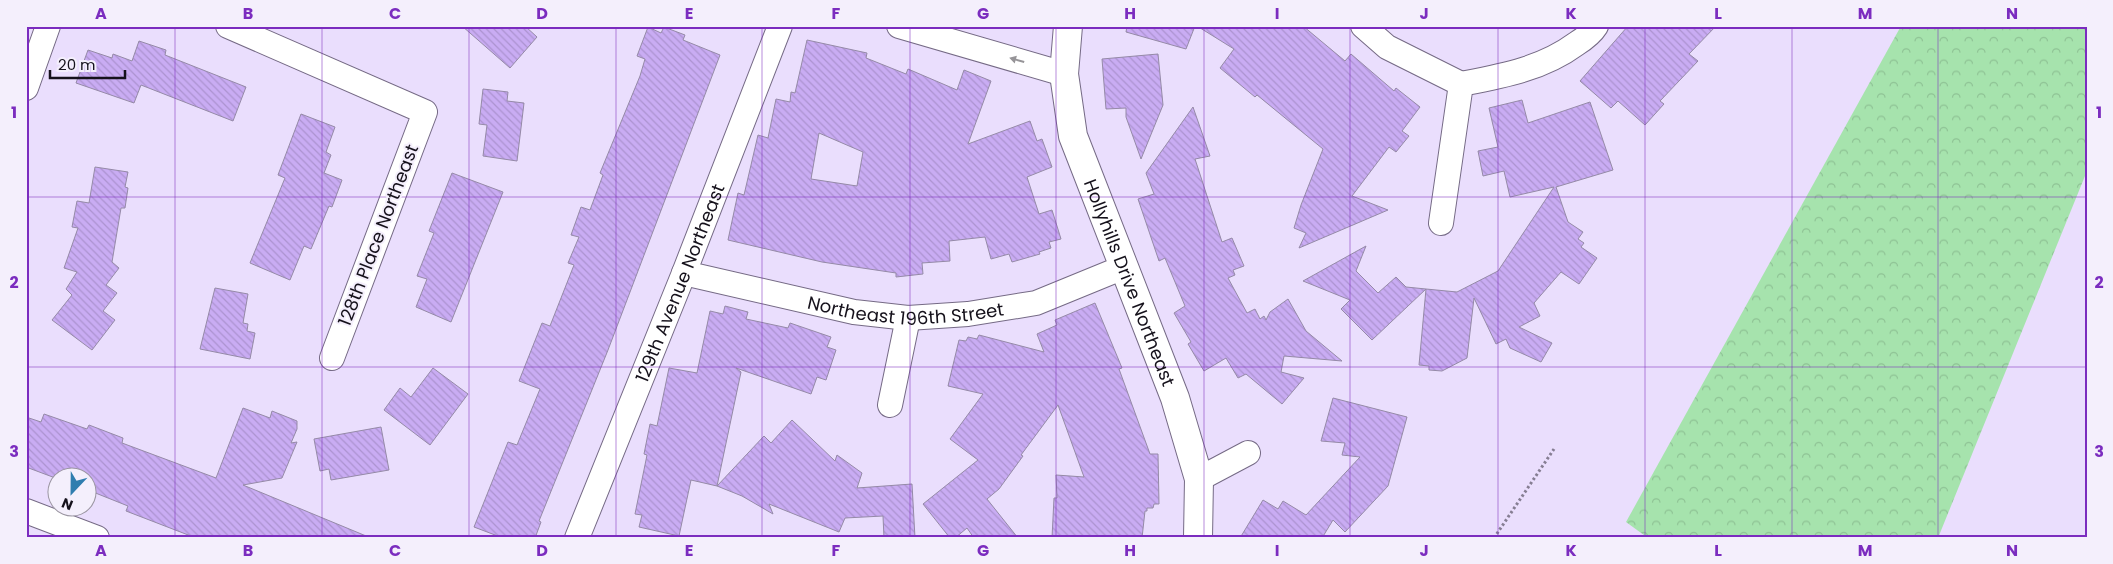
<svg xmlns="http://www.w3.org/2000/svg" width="2113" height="564" viewBox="0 0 2113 564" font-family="Poppins,sans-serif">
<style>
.forest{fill:url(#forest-crowns)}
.building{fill:url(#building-back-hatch);stroke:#958aa7;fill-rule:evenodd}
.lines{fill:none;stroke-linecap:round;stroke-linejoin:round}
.minor-casing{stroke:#756a85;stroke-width:26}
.tertiary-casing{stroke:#756a85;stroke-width:30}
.path{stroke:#867e93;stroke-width:3;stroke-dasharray:2.5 2.5;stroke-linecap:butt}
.minor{stroke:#fff;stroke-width:24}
.tertiary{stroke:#fff;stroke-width:28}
.oneway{fill:#969498}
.grid{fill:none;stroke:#7b2cbf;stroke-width:1;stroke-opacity:0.55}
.labels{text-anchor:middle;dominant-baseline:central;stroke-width:4;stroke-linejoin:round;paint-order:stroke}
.street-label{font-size:18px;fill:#15111b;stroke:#f4effc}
.neatline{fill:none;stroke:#7b2cbf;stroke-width:2}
.grid-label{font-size:16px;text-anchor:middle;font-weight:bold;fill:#7b2cbf}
</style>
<defs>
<pattern id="forest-crowns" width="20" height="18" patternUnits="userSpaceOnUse" patternTransform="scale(1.25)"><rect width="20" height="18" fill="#a6e3ad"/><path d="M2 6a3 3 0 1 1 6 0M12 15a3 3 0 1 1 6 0" fill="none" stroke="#8ec294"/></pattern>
<pattern id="building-back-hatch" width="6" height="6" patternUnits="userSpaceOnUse" patternTransform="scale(1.25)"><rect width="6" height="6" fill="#c9acf3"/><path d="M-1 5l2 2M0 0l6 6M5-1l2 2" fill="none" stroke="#ac93d0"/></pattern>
</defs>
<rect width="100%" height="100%" fill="#eadefd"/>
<polygon class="forest" points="1901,26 2087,26 2087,171 1938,538 1648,538 1626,522"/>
<g class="building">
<polygon points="462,26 525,26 537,37 510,68"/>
<polygon points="1127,26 1195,26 1186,49 1126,32"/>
<polygon points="1197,26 1303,26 1345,61 1351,54 1394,91 1396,88 1420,107 1402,131 1409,136 1396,152 1389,147 1352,196 1388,210 1299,248 1306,233 1294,228 1301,205 1323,149 1257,95 1255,97 1220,68 1234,49"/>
<polygon points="1628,26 1716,26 1689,54 1698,61 1660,101 1664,104 1645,125 1618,101 1611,108 1580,81"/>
<polygon points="648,27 661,33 664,27 685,35 683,40 720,55 608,350 539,521 541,522 535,538 503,538 474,527 508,442 517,445 540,389 519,381 542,323 550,326 574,265 568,263 579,237 571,235 581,207 590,210 603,175 600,173 640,76 645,59 637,56"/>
<path d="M807,40L867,53L866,58L906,74L908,69L957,90L964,70L991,81L968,144L1030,121L1037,141L1042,139L1052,167L1027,177L1039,214L1052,210L1061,239L1049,242L1051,248L1039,252L1040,254L1012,262L1009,254L991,259L985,237L949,241L950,261L922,263L923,274L896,277V273L822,262L728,240L738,193L744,195L758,135L768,138L776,99L790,102L791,92L795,93ZM819,133L863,152L857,186L811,179Z"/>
<polygon points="139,41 166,50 165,55 246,87 233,121 141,85 134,103 76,83 88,50 112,58 113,54 132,61"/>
<polygon points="1158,54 1163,105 1141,159 1126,117 1126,108 1106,109 1102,59"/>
<polygon points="483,89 508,92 507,101 524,103 517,161 483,156 487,125 479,124"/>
<polygon points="1522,100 1528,123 1590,102 1613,170 1556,187 1568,222 1583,232 1578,239 1584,243 1581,247 1597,258 1579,284 1561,272 1534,303 1540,316 1519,327 1552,343 1541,362 1510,348 1506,339 1496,344 1474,298 1467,358 1442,371 1429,370 1429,366 1419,365 1426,289 1457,292 1498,271 1554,187 1510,197 1504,171 1483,176 1478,151 1498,147 1489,108"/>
<polygon points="1193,107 1210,156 1195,159 1222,242 1232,238 1244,266 1233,270 1235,275 1228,278 1247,313 1255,309 1260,319 1264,316 1266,320 1270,312 1288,299 1306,331 1342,361 1284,356 1281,372 1304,378 1282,404 1246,374 1238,378 1226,358 1204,371 1188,344 1191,342 1174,313 1185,306 1165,258 1159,261 1138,199 1154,194 1146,173"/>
<polygon points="301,114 335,127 326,152 331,155 324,173 342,180 332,207 329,206 311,249 304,246 290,280 250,263 285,178 278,175"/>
<polygon points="95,167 128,172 125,187 128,188 125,208 121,208 112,262 119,268 106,285 117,293 103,311 115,320 92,350 52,320 72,295 66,289 77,272 64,268 78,228 72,227 77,201 89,203"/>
<polygon points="452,173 503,192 451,322 416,307 427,279 417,276 434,233 429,231"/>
<polygon points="1366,246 1356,271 1378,293 1396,277 1406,287 1426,289 1372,340 1341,309 1350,300 1303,281"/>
<polygon points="215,288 248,294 243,323 248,324 247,331 255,333 250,359 200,349"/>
<polygon points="1095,303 1122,368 1119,369 1150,454 1158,454 1159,504 1154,504 1153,508 1147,508 1147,511 1145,511 1142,538 1052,538 1054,498 1057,498 1056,475 1084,477 1058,405 1021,455 1023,456 999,489 987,499 1018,538 974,538 967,528 955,538 950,538 923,504 978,460 950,439 983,394 948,386 959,340 966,341 968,337 977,339 979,335 1044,352 1037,334 1057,325 1055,320"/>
<polygon points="725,306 748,312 746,319 788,328 790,323 831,337 827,347 836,350 826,380 817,377 811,394 736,368 741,372 717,486 691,480 679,536 639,527 642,515 635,514 647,455 644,454 650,424 657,426 669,368 697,373 710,311 723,314"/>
<polygon points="433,368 468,394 430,445 384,410 400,388 411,397"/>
<polygon points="1333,398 1407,417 1388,486 1345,532 1333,520 1322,538 1240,538 1263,500 1278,509 1283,501 1306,515 1360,457 1342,455 1345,443 1321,441"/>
<polygon points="243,408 270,418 272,411 297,421 297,429 291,443 297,442 282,478 243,485 371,538 196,538 126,511 128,506 88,490 88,476 58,476 58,479 26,467 26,417 41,422 44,414 87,429 89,425 123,438 122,443 216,478"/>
<polygon points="792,420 835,461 837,455 862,473 857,488 912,484 915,538 884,538 883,516 845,518 839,532 769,504 773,514 742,496 717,486 764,436 771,443"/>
<polygon points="381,427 389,470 331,480 329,469 320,471 314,439"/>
</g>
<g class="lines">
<defs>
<g id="minor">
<polyline points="228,26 425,112 332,358"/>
<polyline points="899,26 1064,74"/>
<polyline points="1363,26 1387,47 1461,84"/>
<path d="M1461,84C1502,76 1542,69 1576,44C1584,39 1591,34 1596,26"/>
<polyline points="26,88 48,26"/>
<polyline points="1441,223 1461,84"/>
<path id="s1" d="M684,273L854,312L908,318L968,314L1036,303L1124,267"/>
<polyline points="890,405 908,318"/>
<polyline points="1199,479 1248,453"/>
<polyline points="26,511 97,538"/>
<path id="s2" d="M577,538L684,273L780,26"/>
</g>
<g id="tertiary">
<path id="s3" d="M1068,26L1064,74L1073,136L1175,398L1199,479L1198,538"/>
</g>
</defs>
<use href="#minor" class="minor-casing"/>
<use href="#tertiary" class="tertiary-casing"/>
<polyline class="path" points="1494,538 1554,449"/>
<use href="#minor" class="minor"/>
<use href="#tertiary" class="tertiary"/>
</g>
<defs><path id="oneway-solid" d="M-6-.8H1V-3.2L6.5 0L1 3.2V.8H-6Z" transform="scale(1.25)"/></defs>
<use class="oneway" href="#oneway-solid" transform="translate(1017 60) rotate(-164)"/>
<path class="grid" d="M175,26V538M322,26V538M469,26V538M616,26V538M762,26V538M910,26V538M1056,26V538M1204,26V538M1350,26V538M1498,26V538M1645,26V538M1792,26V538M1938,26V538M26,197H2087M26,367H2087"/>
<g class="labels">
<g class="street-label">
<text transform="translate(378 235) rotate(-69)">128th Place Northeast</text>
<text stroke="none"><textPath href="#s2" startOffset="275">129th Avenue Northeast</textPath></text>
<text stroke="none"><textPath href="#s3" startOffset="268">Hollyhills Drive Northeast</textPath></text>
<text stroke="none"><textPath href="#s1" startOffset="226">Northeast 196th Street</textPath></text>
</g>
</g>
<rect width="2113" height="564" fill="none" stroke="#f4effc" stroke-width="55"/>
<g transform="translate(72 492) rotate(202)"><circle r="24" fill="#f4effc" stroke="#9b96a2"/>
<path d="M0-4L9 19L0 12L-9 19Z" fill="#2f7daf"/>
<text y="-8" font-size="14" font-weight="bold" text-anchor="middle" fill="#15111b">N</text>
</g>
<path d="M50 70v8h75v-8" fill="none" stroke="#15111b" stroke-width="2.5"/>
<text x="58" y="70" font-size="15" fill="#15111b" stroke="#f4effc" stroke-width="4" paint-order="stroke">20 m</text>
<rect x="28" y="28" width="2058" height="508" class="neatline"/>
<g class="grid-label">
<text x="101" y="19">A</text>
<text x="248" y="19">B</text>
<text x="395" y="19">C</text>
<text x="542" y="19">D</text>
<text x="689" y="19">E</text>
<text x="836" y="19">F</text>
<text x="983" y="19">G</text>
<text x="1130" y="19">H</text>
<text x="1277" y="19">I</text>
<text x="1424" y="19">J</text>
<text x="1571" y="19">K</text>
<text x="1718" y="19">L</text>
<text x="1865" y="19">M</text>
<text x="2012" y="19">N</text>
<text x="14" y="118">1</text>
<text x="2099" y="118">1</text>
<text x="14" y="288">2</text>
<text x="2099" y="288">2</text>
<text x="14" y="457">3</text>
<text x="2099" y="457">3</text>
<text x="101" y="556">A</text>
<text x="248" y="556">B</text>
<text x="395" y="556">C</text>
<text x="542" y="556">D</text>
<text x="689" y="556">E</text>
<text x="836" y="556">F</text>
<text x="983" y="556">G</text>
<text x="1130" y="556">H</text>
<text x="1277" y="556">I</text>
<text x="1424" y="556">J</text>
<text x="1571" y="556">K</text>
<text x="1718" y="556">L</text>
<text x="1865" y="556">M</text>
<text x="2012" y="556">N</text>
</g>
</svg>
